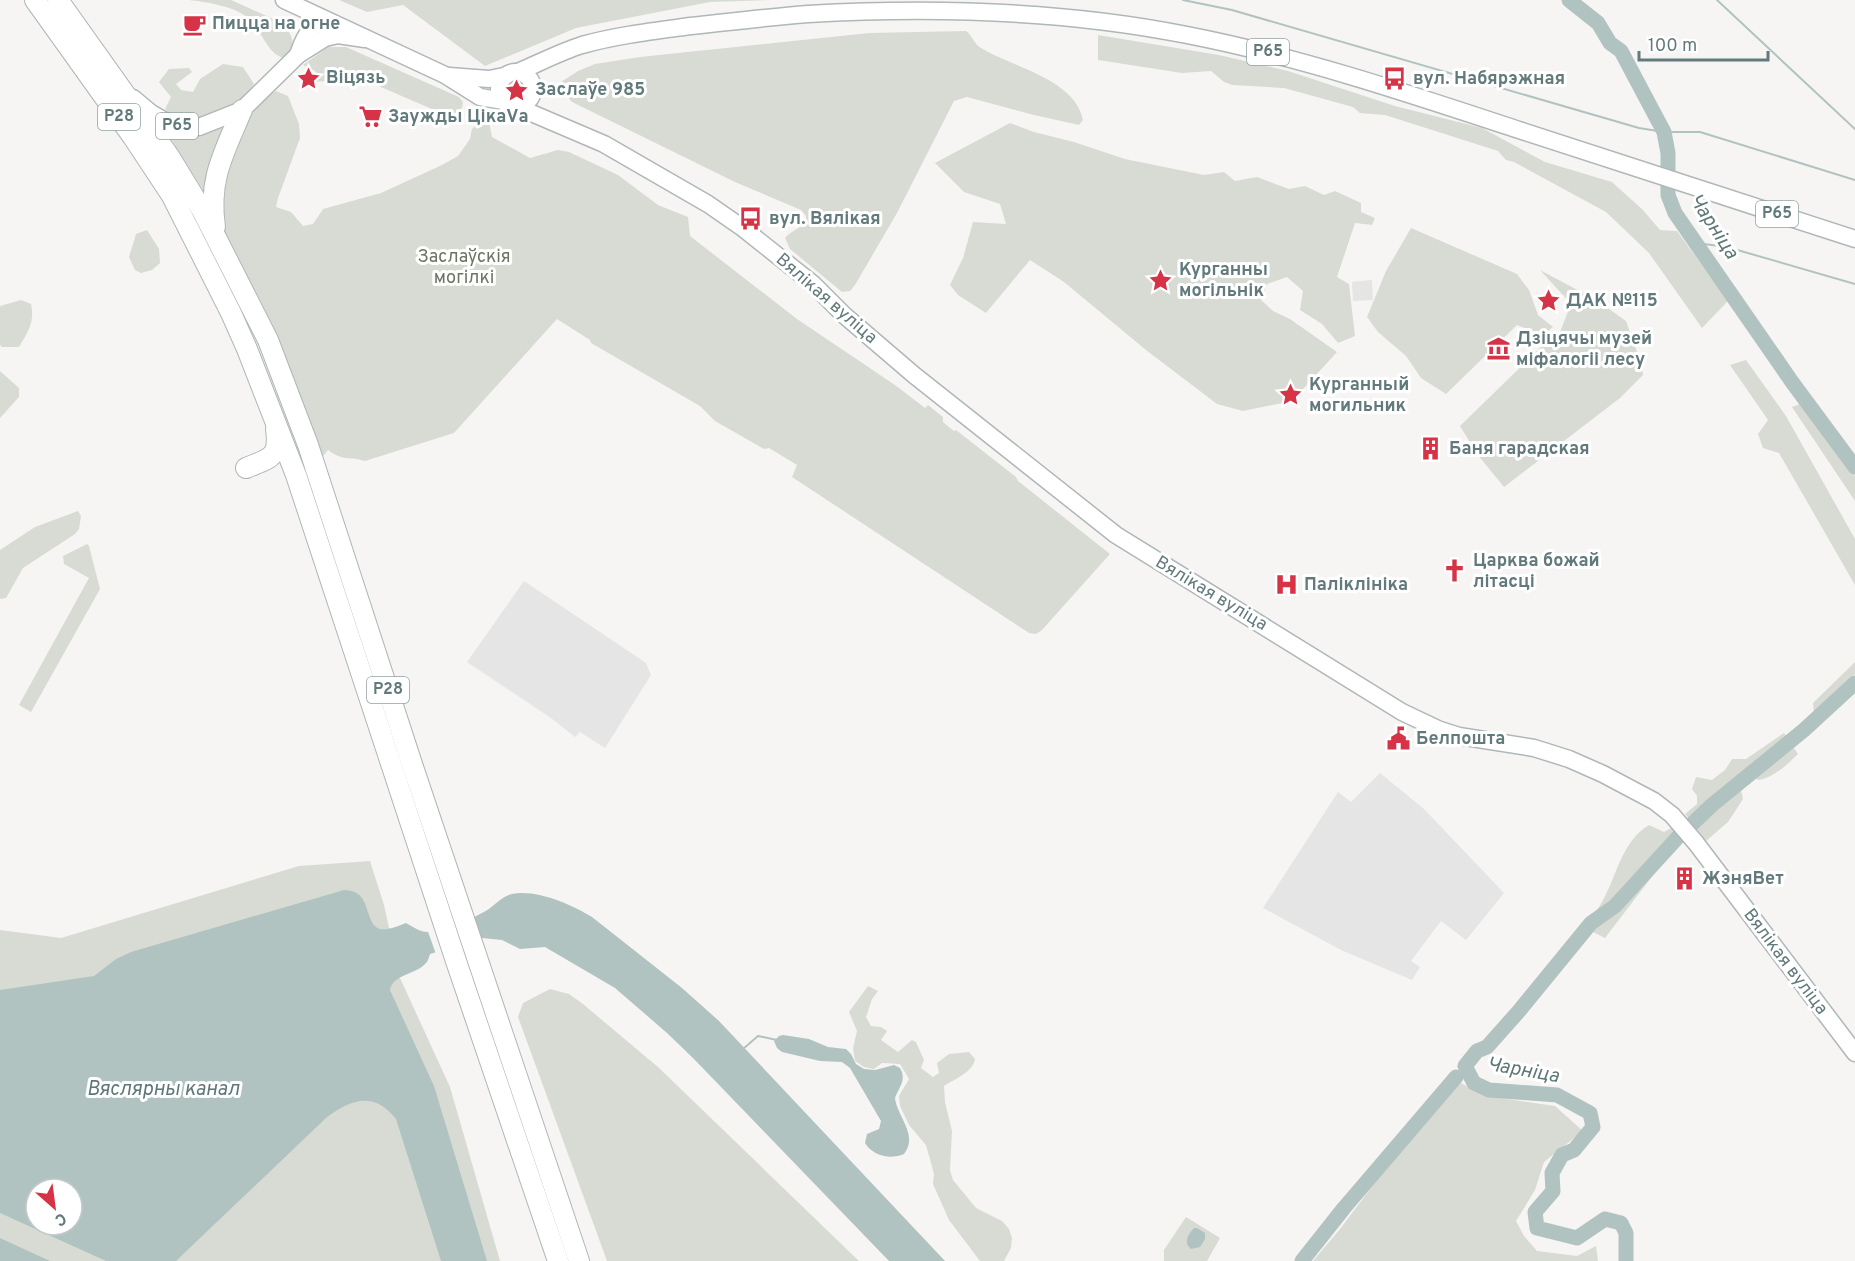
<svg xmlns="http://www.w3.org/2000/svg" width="1855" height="1261" viewBox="0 0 1855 1261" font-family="Overpass,sans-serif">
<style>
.built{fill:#e4e5e4}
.green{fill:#d8dbd3;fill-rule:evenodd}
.water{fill:#b1c3c0;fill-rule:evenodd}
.pier{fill:#f6f5f3}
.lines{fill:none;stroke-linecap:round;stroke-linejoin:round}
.stream{stroke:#b1c3c0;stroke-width:2}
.river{stroke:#b1c3c0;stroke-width:15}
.major-casing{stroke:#afb7b8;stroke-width:19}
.highway-casing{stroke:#afb6b7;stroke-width:22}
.major{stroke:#fff;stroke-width:16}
.highway{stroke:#fff;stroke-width:20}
.labels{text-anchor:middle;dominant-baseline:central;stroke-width:6;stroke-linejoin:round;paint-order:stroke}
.shield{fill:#fff;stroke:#92a2a3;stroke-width:1.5}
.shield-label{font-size:16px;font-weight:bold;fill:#637a7c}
.poi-label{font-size:18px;font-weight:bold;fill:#637a7c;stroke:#fff;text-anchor:start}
.park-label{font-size:18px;fill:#6c7562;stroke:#fff}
.street-label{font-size:18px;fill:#637a7c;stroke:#fff}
.water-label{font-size:20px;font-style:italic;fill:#5e7876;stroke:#fff}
</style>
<rect width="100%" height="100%" fill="#f6f5f3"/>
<g class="built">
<polygon points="1372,280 1373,300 1353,301 1352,282"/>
<polygon points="524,581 646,663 651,675 605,748 580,732 575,737 551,718 467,662"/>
<polygon points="1380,773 1424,809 1504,893 1466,940 1441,921 1411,961 1420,967 1412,980 1341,950 1263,908 1338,792 1351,802"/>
</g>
<g class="green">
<path d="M189,0H231L282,23C293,35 298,47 284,58C266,54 261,27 247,17C233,6 206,2 189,0Z"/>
<polygon points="339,0 772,0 710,2 576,28 485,66 403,5 367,12"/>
<path d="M966,31C973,36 973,43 981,48C1012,67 1075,79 1083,120L1079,125L1034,115L967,97L954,101L897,213L855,285L850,291L842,292L790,249L785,238C791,231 799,229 806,222V216L801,210L735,182L572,102L562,90L561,82L578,71L595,64L640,57L869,33Z"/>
<polygon points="1098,35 1219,55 1288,71 1395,106 1482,128 1545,162 1612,182 1643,210 1660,230 1677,231 1728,301 1702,328 1649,253 1606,212 1514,162 1506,160 1498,151 1385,115 1360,113 1353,107 1284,88 1232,85 1224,82 1211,71 1182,73 1098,60"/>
<polygon points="328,47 346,47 459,97 463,102 462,108 454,115 448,116 360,78 313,82 316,75 315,71 303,65"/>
<path d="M223,64L243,67L254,84C241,103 222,117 199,121C192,122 182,120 175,119L165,109L171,97L159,82L169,69L189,68L192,72L176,84L181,90L193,92L200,79Z"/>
<path d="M276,91L288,96L299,124L300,138L278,198L276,207L291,212L303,226L313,224L323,209L381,193L442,165L458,156L470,139L472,129L479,122H489L492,137L530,158L558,150L569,152L618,175L658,205L688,217L690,236L797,319L895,385L925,408L928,405L943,417V422L954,431L956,430L1016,477L1018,481L1110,554L1042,630L1036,634L1029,633L792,477L797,465L769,448L764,449L715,421L700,406L591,343L590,340L557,319L454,433L365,461C349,456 344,462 328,450L319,461L219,228L216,194L249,118L264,99Z"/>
<polygon points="232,118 209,200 165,129"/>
<polygon points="1010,123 1034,132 1074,142 1125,159 1204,175 1224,172 1235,181 1257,177 1289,189 1305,186 1324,195 1335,191 1361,203 1361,212 1375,218 1372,225 1355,223 1337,277 1349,284 1355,336 1338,343 1322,324 1300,310 1303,291 1287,277 1267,284 1261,300 1273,311 1290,319 1337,352 1292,401 1243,411 1217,404 1146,350 1064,282 1030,260 986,313 958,295 950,285 963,258 973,222 1006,224 1000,204 964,192 935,163"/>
<polygon points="1411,228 1517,274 1529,290 1538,315 1553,327 1543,335 1517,325 1446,394 1421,378 1406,356 1378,332 1367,317 1386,271"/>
<polygon points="147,230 159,249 160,263 152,270 141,273 135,270 129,257 136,234"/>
<polygon points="1540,270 1598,301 1626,321 1642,366 1643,375 1620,398 1504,487 1477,454 1460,426 1541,347 1560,332 1571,304"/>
<path d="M21,300L31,304C35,322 28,332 19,347H2L0,345V306Z"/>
<polygon points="1746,360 1786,416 1855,539 1855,585 1779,453 1763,448 1758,434 1768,420 1730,365"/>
<polygon points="0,371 19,388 19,397 0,418"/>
<polygon points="1803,403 1855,476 1855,501 1792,407"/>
<polygon points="78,511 81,516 79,529 75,534 23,568 6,598 0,599 0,550 35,527"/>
<polygon points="87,544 89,546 100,589 31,712 19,705 89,578 64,564 63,556"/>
<polygon points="1855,662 1855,674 1814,713 1813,703"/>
<path d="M1784,733L1798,754C1787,765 1774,777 1759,780L1754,778L1741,790L1743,799L1728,822L1706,841L1685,814L1697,804V796L1692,789L1696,777L1712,780L1725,770L1732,759H1746Z"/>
<path d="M1649,825L1664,832L1671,828L1682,841L1657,870L1605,938L1583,927C1590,918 1598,910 1603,900C1617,875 1622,841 1649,825Z"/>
<path d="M370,861L384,905L400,978L450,1087L500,1261H0V930L61,938L299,866ZM36,1189H72V1225H36Z"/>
<path d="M868,986L878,991L872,999L866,1017L871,1026L881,1027L887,1031L881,1040L898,1052L912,1040L916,1042L924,1060L921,1068L933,1077L939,1073L937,1063L949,1054L969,1052L975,1059C973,1072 955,1079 944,1086L945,1102L952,1131L950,1170L953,1180L976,1208L1002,1221L1009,1229L1012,1238L1011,1248L1004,1261H980L949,1220L933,1184L934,1174L926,1145L909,1125L900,1106L899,1096L909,1079L900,1064L882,1063L874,1069L864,1067L855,1061L853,1048L857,1031L849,1012Z"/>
<polygon points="550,989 569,994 583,1004 658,1067 859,1261 607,1261 518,1017 523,1003"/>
<polygon points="1453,1079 1486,1096 1555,1106 1583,1131 1544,1162 1535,1190 1516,1221 1524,1236 1537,1251 1577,1256 1596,1246 1598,1261 1313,1261 1340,1229"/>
<polygon points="1186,1217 1220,1238 1207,1261 1164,1261 1164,1250"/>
</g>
<g class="water">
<path d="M344,890C349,890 354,891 358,894C371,903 366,933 387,929C394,928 400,925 406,923C413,927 420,932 428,932C441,932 477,917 489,909C496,904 503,896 512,894C537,889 572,905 592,917L682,988L719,1021L945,1261H889L693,1058L667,1033L615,988L545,947L520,949L502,940L482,938L430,954C430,955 427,963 426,963C416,975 393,974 390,990L434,1086L487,1261H441L396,1119C374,1091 351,1099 326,1118L176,1261H106L0,1213V990L94,976L116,959L131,952ZM36,1189H72V1225H36Z"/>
<path d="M783,1035L809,1039L828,1047L846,1049L851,1054L856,1064L864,1069L875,1070L894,1065L900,1068C907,1080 899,1087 895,1098C897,1117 919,1135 904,1154C890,1160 873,1156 865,1143L867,1134L879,1129L881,1121L850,1068L842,1062L820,1061L782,1052L777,1048L774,1041L779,1036Z"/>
<path d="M1194,1228H1197L1205,1233V1239L1200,1247L1191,1249C1183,1243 1188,1234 1194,1228Z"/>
<polygon points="0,1238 50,1261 0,1261"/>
</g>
<polygon class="pier" points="469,916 479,942 436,954 427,929"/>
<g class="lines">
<g class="stream">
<polyline points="1183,0 1232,10 1639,128 1664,132 1700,132 1855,180"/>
<polyline points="1717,0 1855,129"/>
<polyline points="1696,243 1727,247 1855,284"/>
<polyline points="743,1049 758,1036 777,1040"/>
</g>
<g class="river">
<polyline points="1569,0 1598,23 1610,43 1621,51 1664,132 1668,153 1668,195 1675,213 1792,382 1855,467"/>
<polyline points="1691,825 1712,805 1804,730 1855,683"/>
<polyline points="1302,1261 1344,1208 1456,1077"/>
<polyline points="1626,1261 1626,1233 1621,1223 1605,1219 1577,1238 1537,1228 1535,1212 1553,1191 1552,1173 1562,1155 1574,1150 1593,1127 1590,1113 1557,1095 1489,1090 1474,1083 1465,1066 1477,1051 1487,1047 1519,1011 1591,923 1615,906 1679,836"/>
</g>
<defs>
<g id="major">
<polyline points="284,0 445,75 480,97 504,101"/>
<path d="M298,55C303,39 309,28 323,19"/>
<circle cx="516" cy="89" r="17"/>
<path d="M518,72C539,63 560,52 582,45C618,35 654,31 691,26C730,22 769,17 808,14C935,7 1062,10 1187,35C1300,57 1410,94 1519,130C1631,166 1743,203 1855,239"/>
<polyline points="449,76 489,79 504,76"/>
<polyline points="133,98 151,113 163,120 185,127 199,127 242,110 298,55 325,38 338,35 365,39"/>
<polyline points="515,106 604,144 708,204 744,229 813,284 844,315 914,375 1116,535 1402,712 1440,730 1459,736 1534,748 1569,759 1603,774 1654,801 1672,815 1696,843 1855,1053"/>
</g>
<g id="highway">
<polyline points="35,0 133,137 172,196 231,313 247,349 296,475 456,961 558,1261"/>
<polyline points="58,0 169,156 202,210 268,340 308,445 413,767 579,1261"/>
<path d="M215,227C208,179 224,153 242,110"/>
<path d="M246,468C270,458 280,458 276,429"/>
</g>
</defs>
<use href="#major" class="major-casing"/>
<use href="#highway" class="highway-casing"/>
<use href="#major" class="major"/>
<use href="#highway" class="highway"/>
</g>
<defs>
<symbol id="cafe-bare" viewBox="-9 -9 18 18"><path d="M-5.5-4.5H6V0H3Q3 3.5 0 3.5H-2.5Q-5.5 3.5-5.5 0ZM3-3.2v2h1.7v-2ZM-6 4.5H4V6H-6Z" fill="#d63347" stroke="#fff" stroke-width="2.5" paint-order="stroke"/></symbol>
<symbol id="sight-bare" viewBox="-9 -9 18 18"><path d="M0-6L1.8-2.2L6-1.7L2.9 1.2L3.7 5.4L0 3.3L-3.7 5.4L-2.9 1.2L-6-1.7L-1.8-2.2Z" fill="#d63347" stroke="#fff" stroke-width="2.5" paint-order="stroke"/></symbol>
<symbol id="bus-bare" viewBox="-9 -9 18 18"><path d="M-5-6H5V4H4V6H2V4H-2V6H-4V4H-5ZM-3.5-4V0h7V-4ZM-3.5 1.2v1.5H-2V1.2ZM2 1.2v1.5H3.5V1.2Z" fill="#d63347" stroke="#fff" stroke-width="2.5" paint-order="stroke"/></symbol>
<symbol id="supermarket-bare" viewBox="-9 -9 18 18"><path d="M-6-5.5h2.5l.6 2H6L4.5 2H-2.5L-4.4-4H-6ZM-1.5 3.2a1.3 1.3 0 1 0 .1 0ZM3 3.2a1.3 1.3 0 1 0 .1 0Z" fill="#d63347" stroke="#fff" stroke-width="2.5" paint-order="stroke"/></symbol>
<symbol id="museum-bare" viewBox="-9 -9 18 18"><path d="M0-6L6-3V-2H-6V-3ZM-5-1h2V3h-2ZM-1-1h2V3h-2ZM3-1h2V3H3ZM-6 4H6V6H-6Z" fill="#d63347" stroke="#fff" stroke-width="2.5" paint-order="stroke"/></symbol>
<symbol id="building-bare" viewBox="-9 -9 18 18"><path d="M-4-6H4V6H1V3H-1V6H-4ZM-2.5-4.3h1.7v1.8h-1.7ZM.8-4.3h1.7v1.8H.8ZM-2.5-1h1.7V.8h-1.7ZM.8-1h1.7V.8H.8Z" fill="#d63347" stroke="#fff" stroke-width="2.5" paint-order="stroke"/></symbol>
<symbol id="church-bare" viewBox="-9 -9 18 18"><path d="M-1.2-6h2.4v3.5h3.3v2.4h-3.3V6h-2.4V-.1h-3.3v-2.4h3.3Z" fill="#d63347" stroke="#fff" stroke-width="2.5" paint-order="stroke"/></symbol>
<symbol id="hospital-bare" viewBox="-9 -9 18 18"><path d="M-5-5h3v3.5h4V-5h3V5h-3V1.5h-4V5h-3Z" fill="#d63347" stroke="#fff" stroke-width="2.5" paint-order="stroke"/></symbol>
<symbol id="civic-bare" viewBox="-9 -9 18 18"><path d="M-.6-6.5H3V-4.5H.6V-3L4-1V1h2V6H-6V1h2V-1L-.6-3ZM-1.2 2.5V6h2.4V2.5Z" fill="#d63347" stroke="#fff" stroke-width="2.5" paint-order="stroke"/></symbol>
</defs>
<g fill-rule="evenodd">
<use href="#cafe-bare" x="178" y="8" width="33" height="33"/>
<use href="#sight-bare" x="292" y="62" width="33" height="33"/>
<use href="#bus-bare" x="1378" y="62" width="33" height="33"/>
<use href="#sight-bare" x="500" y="74" width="33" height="33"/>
<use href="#supermarket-bare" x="354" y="100" width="33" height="33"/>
<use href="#bus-bare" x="734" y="202" width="33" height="33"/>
<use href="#sight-bare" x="1144" y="264" width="33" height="33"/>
<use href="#sight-bare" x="1532" y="284" width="33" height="33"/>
<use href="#museum-bare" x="1482" y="332" width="33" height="33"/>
<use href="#sight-bare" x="1274" y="378" width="33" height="33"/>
<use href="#building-bare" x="1414" y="432" width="33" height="33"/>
<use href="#church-bare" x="1438" y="554" width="33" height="33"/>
<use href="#hospital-bare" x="1270" y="568" width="33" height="33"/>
<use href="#civic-bare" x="1382" y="722" width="33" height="33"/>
<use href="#building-bare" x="1668" y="862" width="33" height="33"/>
</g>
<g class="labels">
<g class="shield">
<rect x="1247" y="39" width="42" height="26" rx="4.5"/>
<rect x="98" y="104" width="42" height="26" rx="4.5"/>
<rect x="156" y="113" width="42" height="26" rx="4.5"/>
<rect x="1756" y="201" width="42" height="26" rx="4.5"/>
<rect x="367" y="677" width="42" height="26" rx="4.5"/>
</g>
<g class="shield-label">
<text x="1268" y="52">Р65</text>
<text x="119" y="117">Р28</text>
<text x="177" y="126">Р65</text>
<text x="1777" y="214">Р65</text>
<text x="388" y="690">Р28</text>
</g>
<g class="poi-label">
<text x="212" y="24">Пицца на огне</text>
<text x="326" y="78">Віцязь</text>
<text x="1413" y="79">вул. Набярэжная</text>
<text x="535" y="90">Заслаўе 985</text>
<text x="388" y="117">Заужды ЦікаVа</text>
<text x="769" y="219">вул. Вялікая</text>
<text x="1179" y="270">Курганны<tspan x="1179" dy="21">могільнік</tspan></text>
<text x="1566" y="301">ДАК №115</text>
<text x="1516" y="339">Дзіцячы музей<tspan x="1516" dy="21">міфалогіі лесу</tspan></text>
<text x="1309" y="385">Курганный<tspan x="1309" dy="21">могильник</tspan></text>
<text x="1449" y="449">Баня гарадская</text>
<text x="1473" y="561">Царква божай<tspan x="1473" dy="21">літасці</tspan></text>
<text x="1304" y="585">Паліклініка</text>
<text x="1416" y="739">Белпошта</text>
<text x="1702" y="879">ЖэняВет</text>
</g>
<g class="park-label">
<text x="464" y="257">Заслаўскія<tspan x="464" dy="21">могілкі</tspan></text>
</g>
<g class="street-label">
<text transform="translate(826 299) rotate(41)">Вялікая вуліца</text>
<text transform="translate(1211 594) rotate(31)">Вялікая вуліца</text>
<text transform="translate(1785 962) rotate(53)">Вялікая вуліца</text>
</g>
<g class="water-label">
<text transform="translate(1713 227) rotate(57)">Чарніца</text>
<text transform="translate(1523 1071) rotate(10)">Чарніца</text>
<text x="163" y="1090">Вяслярны канал</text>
</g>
</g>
<g transform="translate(54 1207) rotate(152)"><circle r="28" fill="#ffffff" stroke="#c1cacb" stroke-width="1.5"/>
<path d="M0-4.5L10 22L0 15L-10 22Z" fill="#d63347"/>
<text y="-9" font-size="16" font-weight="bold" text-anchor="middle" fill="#637a7c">С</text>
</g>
<path d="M1639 51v9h129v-9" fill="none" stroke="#637a7c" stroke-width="3"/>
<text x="1648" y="51" font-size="18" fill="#637a7c" stroke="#ffffff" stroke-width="4.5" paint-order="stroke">100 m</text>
</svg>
